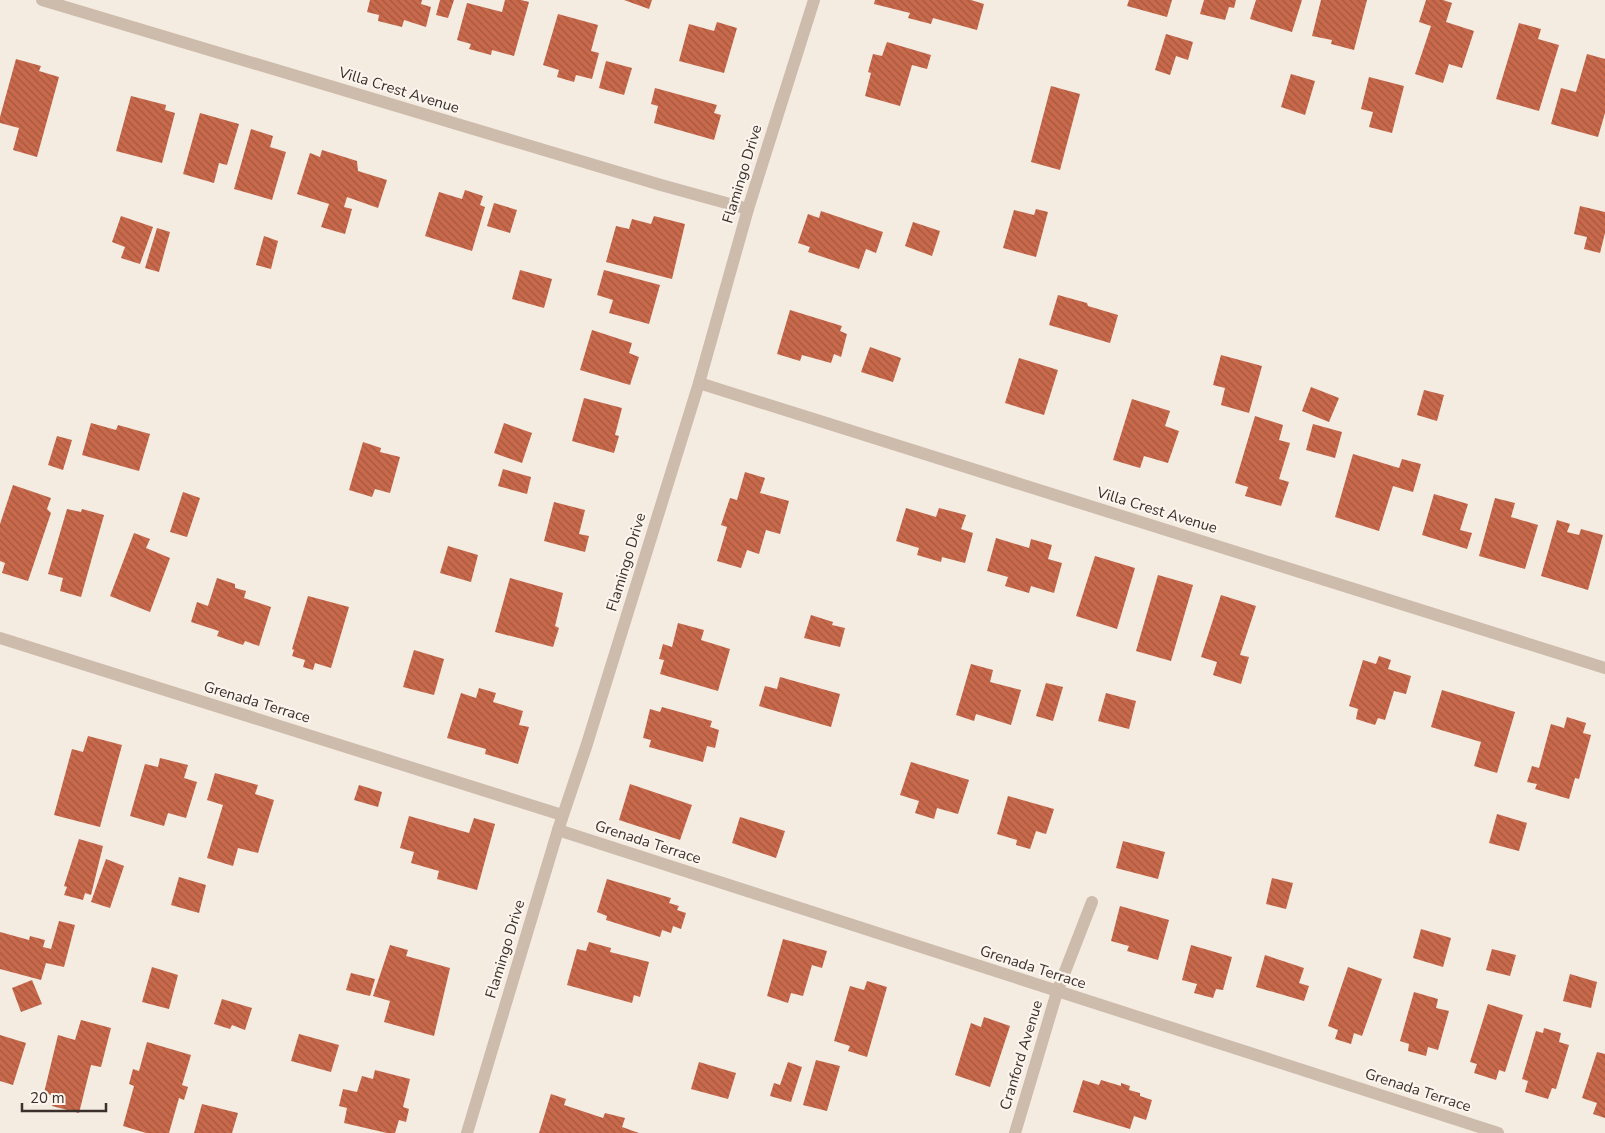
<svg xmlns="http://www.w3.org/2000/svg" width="1605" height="1133" viewBox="0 0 1605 1133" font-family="'Nunito Sans',sans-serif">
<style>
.building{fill:url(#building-back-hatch)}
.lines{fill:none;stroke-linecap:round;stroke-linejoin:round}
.minor{stroke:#cdbbac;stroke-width:12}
.labels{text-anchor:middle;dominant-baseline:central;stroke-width:4.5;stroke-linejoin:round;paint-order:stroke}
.street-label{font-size:15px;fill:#3b302b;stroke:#fbf5ee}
</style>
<defs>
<pattern id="building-back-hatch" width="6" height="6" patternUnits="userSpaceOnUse" patternTransform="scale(1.25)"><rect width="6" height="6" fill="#c8694b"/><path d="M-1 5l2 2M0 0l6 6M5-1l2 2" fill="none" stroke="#a4573f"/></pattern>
</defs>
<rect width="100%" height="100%" fill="#f4ebe1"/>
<g class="building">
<polygon points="370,0 422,0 421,4 431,7 426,27 404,20 402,27 378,21 379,15 367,12"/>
<polygon points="440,0 454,0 448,18 436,15"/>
<polygon points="505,0 521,0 529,2 514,56 492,50 491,55 469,49 471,44 457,40 467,3 502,12"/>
<polygon points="624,0 652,0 649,9"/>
<polygon points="875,0 971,0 984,4 977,30 933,18 931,24 908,18 910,13 874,4"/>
<polygon points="1129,0 1172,0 1167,17 1127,6"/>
<polygon points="1204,0 1236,0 1234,8 1229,7 1225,20 1200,14"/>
<polygon points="1256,0 1302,0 1292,32 1250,19"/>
<polygon points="1321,0 1367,0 1354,50 1331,44 1332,40 1312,36"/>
<polygon points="1426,0 1443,0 1452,3 1446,22 1474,31 1462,68 1449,64 1443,83 1415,74 1431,26 1419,22"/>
<polygon points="558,14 598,25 591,51 599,53 592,79 576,75 574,82 557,77 559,70 543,65"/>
<polygon points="717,22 737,28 724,73 679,61 689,24 714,31"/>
<polygon points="1519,23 1541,29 1538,39 1559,45 1539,111 1496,99"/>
<polygon points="1166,34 1193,42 1188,60 1176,56 1170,75 1155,70"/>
<polygon points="887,42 931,55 927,69 912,65 900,106 865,96 871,73 868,72 873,54 882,56"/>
<polygon points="1587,54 1605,59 1605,113 1598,137 1551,124 1561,88 1576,92"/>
<polygon points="16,59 41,66 39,71 59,77 37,157 13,150 19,128 0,123 0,117"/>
<polygon points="606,61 632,68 624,95 599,88"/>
<polygon points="1291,74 1315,81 1305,115 1281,107"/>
<polygon points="1369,77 1404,86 1392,133 1369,127 1373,112 1361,109"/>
<polygon points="1051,86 1080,94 1060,170 1031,162"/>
<polygon points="655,88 717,105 714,113 721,115 714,140 654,123 658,106 651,104"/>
<polygon points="131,96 166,105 165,110 175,113 162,163 116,151"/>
<polygon points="200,113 239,124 227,165 219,163 214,183 183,174"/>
<polygon points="251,129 273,136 270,147 286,152 272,200 234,189"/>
<polygon points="322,150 357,161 358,171 387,180 378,208 347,197 344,207 352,209 345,234 321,227 329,204 297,194 310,153 320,157"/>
<polygon points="465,190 483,196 480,205 485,207 472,251 425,236 439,192 462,199"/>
<polygon points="494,203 517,210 510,233 487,226"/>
<polygon points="1580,206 1605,212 1605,233 1600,253 1584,249 1587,237 1574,234"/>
<polygon points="1036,209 1048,212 1036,257 1003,248 1014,210 1034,215"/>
<polygon points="821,211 883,232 876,253 866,249 859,269 808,252 810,247 798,243 808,214 819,218"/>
<polygon points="121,216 153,227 140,264 121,258 125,247 112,242"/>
<polygon points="654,216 685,224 672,279 606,262 616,226 629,229 632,219 651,224"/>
<polygon points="913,222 940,231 932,256 905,246"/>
<polygon points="157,228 170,232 159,272 145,268"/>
<polygon points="264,236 278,241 271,269 256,265"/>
<polygon points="520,270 552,279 544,308 512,299"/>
<polygon points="604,270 660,285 649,324 609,313 613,300 597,295"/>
<polygon points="1058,295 1087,303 1088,306 1118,315 1110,343 1049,325"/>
<polygon points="790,310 842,326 840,331 847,334 841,357 834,354 831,363 802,355 800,361 777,354"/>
<polygon points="592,330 632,343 629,353 639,357 630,385 580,370"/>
<polygon points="870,347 901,358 893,382 861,372"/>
<polygon points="1221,355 1262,366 1249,413 1221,405 1225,388 1213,385"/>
<polygon points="1019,358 1058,370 1044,415 1005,403"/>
<polygon points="1311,387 1339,398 1329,422 1302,411"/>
<polygon points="1424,390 1444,395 1437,421 1417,415"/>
<polygon points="584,398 622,408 615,435 619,436 614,453 572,441"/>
<polygon points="1132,399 1170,411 1165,426 1179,431 1168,463 1144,456 1140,468 1113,460"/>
<polygon points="1255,416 1283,425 1279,440 1290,443 1279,479 1289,482 1281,506 1245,496 1248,487 1235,483"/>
<polygon points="91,423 116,430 118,425 150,434 139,471 82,455"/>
<polygon points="504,423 532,433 522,463 494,453"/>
<polygon points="1313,424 1342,432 1335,458 1306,450"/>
<polygon points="57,436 72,440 63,470 48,465"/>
<polygon points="363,442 381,448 380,452 400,457 390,493 375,489 372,497 349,490"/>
<polygon points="1353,454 1399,468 1402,459 1421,464 1413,492 1393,486 1379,531 1335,517"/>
<polygon points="503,469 531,477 527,494 498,486"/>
<polygon points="745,472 765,478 760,493 789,501 780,534 766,530 759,554 747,550 741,568 717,561 727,527 721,525 730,498 737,500"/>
<polygon points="13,485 51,498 47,509 51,513 28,581 2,573 5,563 0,561 0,524"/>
<polygon points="183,492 200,498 187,537 170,532"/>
<polygon points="1434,494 1468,504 1460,530 1472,533 1467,549 1422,535"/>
<polygon points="1495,498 1515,503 1511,517 1538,525 1525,569 1479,556"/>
<polygon points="554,502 585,510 579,534 589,536 585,552 544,541"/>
<polygon points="906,508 936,517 939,508 966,515 961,529 973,533 965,563 942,557 941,562 917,555 919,548 896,541"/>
<polygon points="67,509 81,512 82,509 104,515 81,597 60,591 63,578 48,574"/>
<polygon points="1557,520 1570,524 1567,532 1579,535 1581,529 1603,535 1588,590 1541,576"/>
<polygon points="134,533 150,539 146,548 170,558 150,612 110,596"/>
<polygon points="996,538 1029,548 1031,539 1052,545 1048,559 1062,563 1054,593 1031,586 1029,593 1005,586 1008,577 987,571"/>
<polygon points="448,546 478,555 471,582 440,573"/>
<polygon points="1095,556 1135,568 1117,629 1076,616"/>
<polygon points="1158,575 1193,585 1171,661 1136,651"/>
<polygon points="217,578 235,584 235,588 246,591 244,598 271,607 259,646 245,641 243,645 217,636 219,631 191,622 197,602 208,606"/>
<polygon points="510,578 563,593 555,626 559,628 553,647 495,632"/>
<polygon points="1221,595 1256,606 1240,655 1249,657 1241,684 1213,675 1217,662 1201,657"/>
<polygon points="308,596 349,607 331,668 315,663 313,670 303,667 305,660 292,656 294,650 292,649"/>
<polygon points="811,615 833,622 832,625 845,628 840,647 804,638"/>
<polygon points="678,623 704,630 701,640 730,649 718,691 660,674 664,660 659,659 663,644 672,647"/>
<polygon points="414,650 444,659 434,695 403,687"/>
<polygon points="1379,656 1391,660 1388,669 1411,676 1406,694 1394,691 1385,720 1378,718 1375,725 1356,719 1358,709 1349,706 1363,660 1376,664"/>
<polygon points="971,664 993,670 990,682 1021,690 1011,725 976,714 974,721 956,715"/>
<polygon points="780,677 840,694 831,727 759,706 765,686 777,689"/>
<polygon points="1046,683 1063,687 1053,721 1036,716"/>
<polygon points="479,688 496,693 493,702 523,711 519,725 529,727 518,764 485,754 486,749 447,738 461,693 476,698"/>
<polygon points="1442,690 1515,712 1497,773 1474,766 1481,742 1431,727"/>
<polygon points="1106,693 1136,701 1129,729 1098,721"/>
<polygon points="662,707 712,721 710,727 719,730 715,748 707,746 703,762 649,747 651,740 643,738 650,709 660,712"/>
<polygon points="1567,717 1586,723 1583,733 1591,735 1579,779 1575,778 1569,799 1535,789 1537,784 1527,782 1532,766 1539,768 1551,724 1564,728"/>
<polygon points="88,736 122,745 100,827 54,815 72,749 83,752"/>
<polygon points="160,758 188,765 184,778 197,782 186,818 168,813 164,826 130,816 145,764 158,767"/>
<polygon points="911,762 969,780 958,814 937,808 934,819 915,813 919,801 900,795"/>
<polygon points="215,773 258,785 255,794 274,800 258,853 238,848 233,866 207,858 223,805 207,800"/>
<polygon points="630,784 692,805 680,840 619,820"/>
<polygon points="359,785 382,792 378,807 354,800"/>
<polygon points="1008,796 1054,809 1046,834 1036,831 1030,849 1016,845 1017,840 997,834"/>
<polygon points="1497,814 1527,823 1519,851 1489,843"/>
<polygon points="409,816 469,833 474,818 495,824 477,890 437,879 439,871 411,863 414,852 400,848"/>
<polygon points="740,817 785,831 776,858 732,843"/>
<polygon points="79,839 103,846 91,895 85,893 83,900 64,895 67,887 64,886"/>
<polygon points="1123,841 1165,852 1158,879 1116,868"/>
<polygon points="106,859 124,866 110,908 91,902"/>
<polygon points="179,877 206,885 199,913 171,905"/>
<polygon points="1272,878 1293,883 1286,909 1266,904"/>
<polygon points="607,879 671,898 669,903 679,906 677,910 686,913 681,929 673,926 671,933 662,930 660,937 606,920 607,916 597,912"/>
<polygon points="1120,906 1169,920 1158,960 1127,951 1129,946 1111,941"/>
<polygon points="59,921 75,925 64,967 46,963 41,980 0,969 0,932 29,940 30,936 45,940 43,947 51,949"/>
<polygon points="1421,929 1451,938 1443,967 1413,958"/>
<polygon points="783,939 827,951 822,968 812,965 803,996 791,993 788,1003 767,996"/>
<polygon points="589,942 611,948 610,952 649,962 640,997 634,995 632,1003 567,985 577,949 586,951"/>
<polygon points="390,945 408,950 406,956 450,968 434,1036 384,1022 390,1001 373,996"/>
<polygon points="1191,945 1232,957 1223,990 1216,989 1213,998 1194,993 1197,984 1182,980"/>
<polygon points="1492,949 1516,955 1510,976 1486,970"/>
<polygon points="1265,955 1304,968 1299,983 1309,986 1304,1001 1256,987"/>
<polygon points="152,967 178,975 169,1009 142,1002"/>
<polygon points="1348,967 1382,979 1362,1036 1354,1033 1351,1044 1335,1039 1338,1030 1328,1026"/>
<polygon points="351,973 375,979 370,996 346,990"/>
<polygon points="1570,974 1597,982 1591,1008 1563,1001"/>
<polygon points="32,980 42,1004 21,1012 12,988"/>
<polygon points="867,981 887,987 867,1057 848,1051 850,1046 834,1041 850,986 864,990"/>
<polygon points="1414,992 1438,999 1436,1008 1449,1011 1438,1050 1428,1047 1426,1056 1408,1051 1409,1044 1400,1041"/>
<polygon points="222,999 252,1008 245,1030 232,1025 230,1029 214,1024"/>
<polygon points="1488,1004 1523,1015 1505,1072 1499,1070 1496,1080 1474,1073 1477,1064 1470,1062"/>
<polygon points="984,1017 1010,1026 990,1087 955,1075 971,1023 981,1027"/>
<polygon points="81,1020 111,1028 101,1067 91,1065 79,1113 52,1106 55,1096 44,1093 58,1035 75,1040"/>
<polygon points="1544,1028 1561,1033 1559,1042 1569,1045 1556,1089 1552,1088 1548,1099 1525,1092 1528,1081 1522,1079 1536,1031 1543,1033"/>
<polygon points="299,1034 339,1045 331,1072 291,1061"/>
<polygon points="0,1035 26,1043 13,1085 0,1081"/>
<polygon points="147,1042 191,1055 182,1085 188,1087 184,1100 179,1098 169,1133 146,1133 123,1126 134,1086 129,1084 133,1069 139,1071"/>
<polygon points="1597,1052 1605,1054 1605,1118 1593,1114 1597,1103 1582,1098"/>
<polygon points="816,1060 840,1066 827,1111 803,1105"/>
<polygon points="699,1062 736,1073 728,1099 691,1089"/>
<polygon points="788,1062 802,1067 791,1102 770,1096 774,1083 780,1085"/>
<polygon points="375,1070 410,1079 403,1107 409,1109 406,1122 399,1120 395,1133 387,1133 344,1123 347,1108 339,1106 343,1089 357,1092 362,1076 373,1079"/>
<polygon points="1083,1080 1099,1085 1101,1080 1121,1086 1121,1083 1130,1086 1129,1090 1140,1093 1140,1096 1152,1100 1146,1120 1134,1116 1130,1129 1073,1112"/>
<polygon points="551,1094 566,1099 564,1105 603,1118 605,1113 625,1118 622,1127 639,1133 539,1133"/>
<polygon points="202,1104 238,1113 232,1133 194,1133"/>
</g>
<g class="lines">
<g class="minor">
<polyline points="42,0 661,185 748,209"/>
<polyline points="699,383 1605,668"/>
<polyline points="0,638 562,815"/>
<polyline points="558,830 1498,1133"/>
<polyline points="467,1133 558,830 586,747 699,383 748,209 814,0"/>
<polyline points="1015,1133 1057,992 1092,902"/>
</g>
</g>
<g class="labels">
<g class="street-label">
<text transform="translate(399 90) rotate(17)">Villa Crest Avenue</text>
<text transform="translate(742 174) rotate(-73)">Flamingo Drive</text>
<text transform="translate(1157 510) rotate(17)">Villa Crest Avenue</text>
<text transform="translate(626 562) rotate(-73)">Flamingo Drive</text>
<text transform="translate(257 702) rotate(17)">Grenada Terrace</text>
<text transform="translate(648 842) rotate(18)">Grenada Terrace</text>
<text transform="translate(505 949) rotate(-73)">Flamingo Drive</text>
<text transform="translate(1033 967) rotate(18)">Grenada Terrace</text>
<text transform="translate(1021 1055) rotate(-73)">Cranford Avenue</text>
<text transform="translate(1418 1090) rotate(18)">Grenada Terrace</text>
</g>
</g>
<path d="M22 1103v8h84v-8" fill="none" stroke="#3b302b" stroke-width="2.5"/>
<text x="30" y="1103" font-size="15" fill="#3b302b" stroke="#fbf5ee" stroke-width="4" paint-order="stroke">20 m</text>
</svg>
